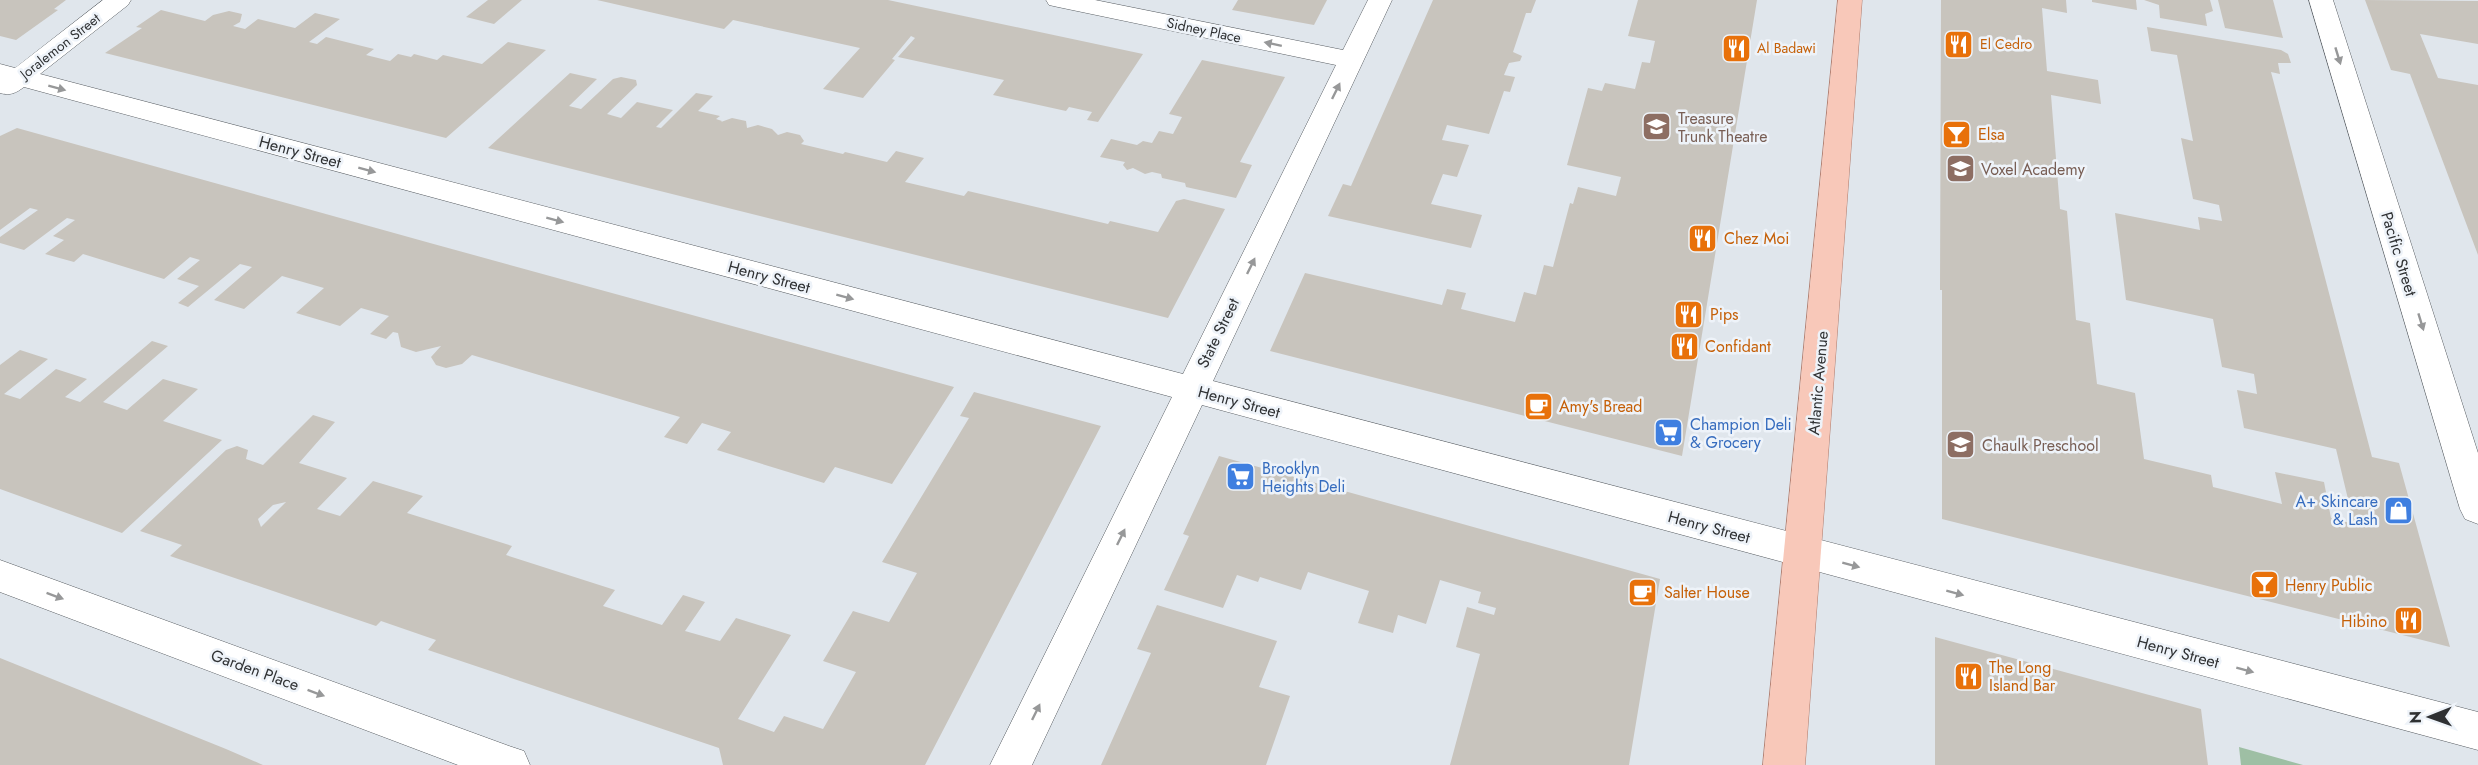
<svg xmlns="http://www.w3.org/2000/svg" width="2478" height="765" viewBox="0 0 2478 765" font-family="Jost,sans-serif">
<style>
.green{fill:#9ebfa4}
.building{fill:#c8c4bd;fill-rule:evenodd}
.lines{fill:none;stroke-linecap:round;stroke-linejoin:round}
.minor-casing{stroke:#585d62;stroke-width:1}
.primary-casing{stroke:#af7b6c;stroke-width:1}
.minor{fill:#fff;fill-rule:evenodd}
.primary{fill:#f8c8b9;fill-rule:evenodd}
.oneway{fill:#979899}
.labels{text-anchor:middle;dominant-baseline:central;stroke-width:5;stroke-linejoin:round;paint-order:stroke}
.far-street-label{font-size:14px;fill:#2f3133;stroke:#eef3f9}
.far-food-label{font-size:14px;fill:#c56008;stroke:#eef3f9;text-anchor:start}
.education-label{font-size:16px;fill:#785e54;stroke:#eef3f9;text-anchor:start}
.food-label{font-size:16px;fill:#c56008;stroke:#eef3f9;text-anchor:start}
.street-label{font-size:16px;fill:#2f3133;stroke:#eef3f9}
.shop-label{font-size:16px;fill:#366cbe;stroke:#eef3f9;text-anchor:start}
</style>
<rect width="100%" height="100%" fill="#e0e6ec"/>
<polygon class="green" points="2239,747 2303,765 2241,765"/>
<g class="building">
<polygon points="0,0 66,0 54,9 58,10 16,40 0,36"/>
<polygon points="488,0 522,0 494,24 466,17"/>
<polygon points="597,0 888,0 1143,54 1098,122 1087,120 1092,112 1069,107 1066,111 993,95 1004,80 898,57 915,38 911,36 892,59 895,60 863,98 823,89 860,48 733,20 724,29"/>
<polygon points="1238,0 1327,0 1314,25 1232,10"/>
<polygon points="1433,0 1536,0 1531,13 1526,13 1513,52 1522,56 1520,61 1509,63 1504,75 1515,77 1510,92 1504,91 1489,134 1447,125 1442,140 1469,145 1457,177 1443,174 1431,204 1482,215 1471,248 1328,216 1343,184 1351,186"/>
<polygon points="1638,0 1757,0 1682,456 1270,351 1305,273 1442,305 1447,289 1466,293 1461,309 1515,322 1524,292 1536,295 1544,265 1553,267 1570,203 1573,204 1578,187 1616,196 1621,177 1567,165 1588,88 1602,91 1605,83 1635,89 1642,62 1650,63 1655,41 1628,36"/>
<polygon points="1941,0 2066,0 2067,13 2042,8 2047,71 2098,80 2101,104 2051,95 2060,209 2067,211 2076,320 2090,323 2097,384 2135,393 2144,459 2211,475 2213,487 2282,504 2275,472 2324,482 2331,518 2354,524 2336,449 2244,428 2237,390 2257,394 2254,374 2222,367 2213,319 2126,300 2115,213 2200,230 2198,217 2222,221 2219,205 2193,199 2181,138 2193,141 2177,55 2151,51 2147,27 2281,50 2288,54 2291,63 2278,63 2280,74 2271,72 2372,457 2399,463 2450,647 1942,519 1942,290 1940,290"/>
<polygon points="2092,0 2136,0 2137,10 2092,2"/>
<polygon points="2144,0 2210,0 2213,11 2205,14 2207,26 2160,18 2159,5"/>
<polygon points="2218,0 2273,0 2283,38 2225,28"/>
<polygon points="2365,0 2478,1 2478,44 2420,34 2438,78 2478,85 2478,255 2410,74 2391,70"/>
<polygon points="161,10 205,21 213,15 229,11 242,14 240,22 233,26 245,29 258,19 295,28 315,13 340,19 309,42 317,44 326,37 374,49 366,55 390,61 398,54 411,57 414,54 437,60 443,55 482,64 508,42 546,50 446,138 105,53 142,28 136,27"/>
<polygon points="1202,60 1285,77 1240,162 1252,165 1236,198 1186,187 1185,183 1162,178 1161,174 1152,172 1145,174 1133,168 1127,170 1123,165 1125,162 1100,157 1111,139 1137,145 1143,141 1152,143 1159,131 1173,134 1182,117 1169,114"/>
<polygon points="570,73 597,79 569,106 581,109 613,79 621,77 636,80 637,85 607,114 621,118 637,102 673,110 656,127 661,128 696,93 713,96 698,111 720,116 716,119 722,121 721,122 732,118 746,121 747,128 758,125 772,129 778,135 787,132 800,135 804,141 801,144 843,154 845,152 887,162 896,151 924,158 905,182 964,196 968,191 1108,224 1110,221 1158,232 1176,201 1184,199 1225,209 1168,318 488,148"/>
<polygon points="17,128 430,243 954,387 892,484 835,467 824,483 717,450 731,432 702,423 687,444 664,437 680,417 472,355 462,364 446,368 436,365 431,357 441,346 416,352 401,347 398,333 393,332 386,339 370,334 389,316 361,308 340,326 296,313 324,288 282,276 244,309 214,300 252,267 240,264 188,307 178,303 199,286 177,279 200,260 190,257 164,279 83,254 74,262 45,254 64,240 53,236 75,220 67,218 24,250 0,243 0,237 38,210 30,208 0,230 0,136"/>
<polygon points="152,341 168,346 103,402 127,410 163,379 198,389 163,421 222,440 122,533 0,489 0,365 20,350 48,359 4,394 20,399 56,369 87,379 65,397 80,402"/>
<path d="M974,392L1101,426L925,765H723L719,748L428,650L436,640L381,621L376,626L170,556L182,545L140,531L226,450L237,446L248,450L246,459L263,465L313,415L335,422L299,463L347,478L317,509L340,516L373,481L423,496L407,513L512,546L506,555L615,590L603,606L662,625L683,595L705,602L685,631L720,641L736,618L791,635L738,719L774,732L784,716L823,729L856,672L823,661L853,611L889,622L917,573L882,562L969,418L960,416ZM286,502L261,527L258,519L273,505Z"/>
<polygon points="1219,456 1660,579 1629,765 1450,765 1480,654 1456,647 1467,607 1494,615 1496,608 1478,603 1481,592 1440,580 1426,624 1398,615 1393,633 1358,623 1369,591 1308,572 1301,590 1260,577 1258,582 1237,575 1223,608 1164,590 1189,536 1183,534"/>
<polygon points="1157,605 1277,641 1259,687 1290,696 1266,765 1101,765 1151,653 1137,649"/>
<polygon points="1935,637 2201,709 2208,765 1935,765"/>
<polygon points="0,658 226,749 263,765 0,765"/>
</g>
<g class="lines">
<defs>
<g id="minor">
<path d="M103,0H131L128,5L40,74L1183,374L1336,65L1058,7L1049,5L1046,0H1095L1343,50L1368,0H1392L1213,381L2478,712V750L1202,405L1032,765H990L1172,397L24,87C16,93 10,96 0,93V64L15,68Z"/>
<polygon points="2309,0 2333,0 2478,453 2478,524 2465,519 2460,509"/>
<polygon points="0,560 509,746 524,751 530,765 458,765 0,592"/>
</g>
<polygon id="primary" points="1838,0 1862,0 1805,765 1763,765"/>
</defs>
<use href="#minor" class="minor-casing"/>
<use href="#primary" class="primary-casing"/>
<use href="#minor" class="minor"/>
<use href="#primary" class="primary"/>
</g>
<defs><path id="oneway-solid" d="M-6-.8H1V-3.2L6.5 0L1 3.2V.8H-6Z" transform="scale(1.5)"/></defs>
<g class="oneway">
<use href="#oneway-solid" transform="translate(1273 44) rotate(-168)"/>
<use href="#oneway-solid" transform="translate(2338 56) rotate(73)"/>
<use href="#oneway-solid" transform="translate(57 88) rotate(15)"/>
<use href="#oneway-solid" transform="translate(1336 91) rotate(-64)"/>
<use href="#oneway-solid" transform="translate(367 170) rotate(15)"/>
<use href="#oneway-solid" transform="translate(555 220) rotate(15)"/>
<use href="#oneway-solid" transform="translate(1251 266) rotate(-64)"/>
<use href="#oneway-solid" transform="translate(845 297) rotate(15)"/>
<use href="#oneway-solid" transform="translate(2421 322) rotate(73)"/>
<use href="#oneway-solid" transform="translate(1121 537) rotate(-64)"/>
<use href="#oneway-solid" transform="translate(1851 565) rotate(15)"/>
<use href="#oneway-solid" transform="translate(1955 593) rotate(15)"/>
<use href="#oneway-solid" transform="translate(55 596) rotate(20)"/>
<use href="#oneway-solid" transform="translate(2245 670) rotate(15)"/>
<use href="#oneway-solid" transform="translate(316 693) rotate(20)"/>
<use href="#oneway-solid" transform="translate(1036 712) rotate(-64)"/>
</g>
<defs>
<symbol id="restaurant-square" viewBox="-11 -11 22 22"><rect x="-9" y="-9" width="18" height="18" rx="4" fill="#e8710a" stroke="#eef3f9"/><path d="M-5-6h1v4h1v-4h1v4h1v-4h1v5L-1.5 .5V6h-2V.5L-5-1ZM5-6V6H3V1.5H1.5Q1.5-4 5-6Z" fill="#fff"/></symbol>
<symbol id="school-square" viewBox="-11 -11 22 22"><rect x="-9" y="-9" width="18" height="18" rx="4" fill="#8d6e63" stroke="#eef3f9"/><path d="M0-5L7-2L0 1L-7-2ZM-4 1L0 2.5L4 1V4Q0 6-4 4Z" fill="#fff"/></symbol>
<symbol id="bar-square" viewBox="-11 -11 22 22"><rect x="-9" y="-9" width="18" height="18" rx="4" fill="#e8710a" stroke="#eef3f9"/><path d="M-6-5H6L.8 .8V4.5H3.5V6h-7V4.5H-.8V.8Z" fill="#fff"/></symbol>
<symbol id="cafe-square" viewBox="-11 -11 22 22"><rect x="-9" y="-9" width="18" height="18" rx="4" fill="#e8710a" stroke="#eef3f9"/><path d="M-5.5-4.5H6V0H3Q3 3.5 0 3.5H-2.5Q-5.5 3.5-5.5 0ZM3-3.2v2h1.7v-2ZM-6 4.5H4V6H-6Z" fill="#fff"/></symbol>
<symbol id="supermarket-square" viewBox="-11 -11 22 22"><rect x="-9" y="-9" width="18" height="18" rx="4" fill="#3f7fe0" stroke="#eef3f9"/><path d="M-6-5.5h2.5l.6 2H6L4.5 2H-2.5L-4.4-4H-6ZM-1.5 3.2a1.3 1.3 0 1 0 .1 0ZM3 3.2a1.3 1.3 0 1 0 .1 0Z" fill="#fff"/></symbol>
<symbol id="shop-square" viewBox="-11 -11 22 22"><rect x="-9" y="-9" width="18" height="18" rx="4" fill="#3f7fe0" stroke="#eef3f9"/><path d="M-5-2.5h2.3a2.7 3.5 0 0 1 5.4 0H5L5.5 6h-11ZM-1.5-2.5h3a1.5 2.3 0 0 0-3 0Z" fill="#fff"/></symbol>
</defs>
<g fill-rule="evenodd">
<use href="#restaurant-square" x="1942" y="28" width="33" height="33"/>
<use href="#restaurant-square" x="1720" y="32" width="33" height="33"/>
<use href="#school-square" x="1640" y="110" width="33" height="33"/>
<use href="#bar-square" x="1940" y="118" width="33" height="33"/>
<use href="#school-square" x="1944" y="152" width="33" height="33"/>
<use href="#restaurant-square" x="1686" y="222" width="33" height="33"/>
<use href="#restaurant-square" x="1672" y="298" width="33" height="33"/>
<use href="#restaurant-square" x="1668" y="330" width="33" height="33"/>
<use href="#cafe-square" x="1522" y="390" width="33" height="33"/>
<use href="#supermarket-square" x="1652" y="416" width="33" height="33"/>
<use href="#school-square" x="1944" y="428" width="33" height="33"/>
<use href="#supermarket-square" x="1224" y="460" width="33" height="33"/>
<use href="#shop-square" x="2382" y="494" width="33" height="33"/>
<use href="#bar-square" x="2248" y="568" width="33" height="33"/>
<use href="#cafe-square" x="1626" y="576" width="33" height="33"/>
<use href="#restaurant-square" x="2392" y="604" width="33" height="33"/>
<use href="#restaurant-square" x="1952" y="660" width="33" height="33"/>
</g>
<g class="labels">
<g class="far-street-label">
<text transform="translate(1204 30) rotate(12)">Sidney Place</text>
<text transform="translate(60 46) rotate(-38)">Joralemon Street</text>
</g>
<g class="far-food-label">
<text x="1980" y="44">El Cedro</text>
<text x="1757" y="48">Al Badawi</text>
</g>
<g class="education-label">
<text x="1678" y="118">Treasure<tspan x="1678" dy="18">Trunk Theatre</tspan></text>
<text x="1981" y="169">Voxel Academy</text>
<text x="1982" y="445">Chaulk Preschool</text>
</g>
<g class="food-label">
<text x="1978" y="134">Elsa</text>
<text x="1724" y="238">Chez Moi</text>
<text x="1710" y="314">Pips</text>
<text x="1705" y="346">Confidant</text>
<text x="1559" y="406">Amy's Bread</text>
<text x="2285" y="585">Henry Public</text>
<text x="1664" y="592">Salter House</text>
<text x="2387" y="621" text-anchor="end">Hibino</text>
<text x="1989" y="667">The Long<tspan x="1989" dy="18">Island Bar</tspan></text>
</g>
<g class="street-label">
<text transform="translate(300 152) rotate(15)">Henry Street</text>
<text transform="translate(2399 254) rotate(73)">Pacific Street</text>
<text transform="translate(769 277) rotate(15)">Henry Street</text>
<text transform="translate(1218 333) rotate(-64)">State Street</text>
<text transform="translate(1818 383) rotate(-85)">Atlantic Avenue</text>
<text transform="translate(1239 402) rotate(15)">Henry Street</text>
<text transform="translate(1709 527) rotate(15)">Henry Street</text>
<text transform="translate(2178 652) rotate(15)">Henry Street</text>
<text transform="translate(255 670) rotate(20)">Garden Place</text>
</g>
<g class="shop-label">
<text x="1690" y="424">Champion Deli<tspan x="1690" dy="18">&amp; Grocery</tspan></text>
<text x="1262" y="468">Brooklyn<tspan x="1262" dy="18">Heights Deli</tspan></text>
<text x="2378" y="501" text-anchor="end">A+ Skincare<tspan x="2378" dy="18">&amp; Lash</tspan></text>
</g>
</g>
<g transform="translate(2430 717) rotate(269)" stroke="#eef3f9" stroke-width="4.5" paint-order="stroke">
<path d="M0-4.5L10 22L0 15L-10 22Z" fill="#2f3133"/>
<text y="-9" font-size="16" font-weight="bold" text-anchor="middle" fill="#2f3133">N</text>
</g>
</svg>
